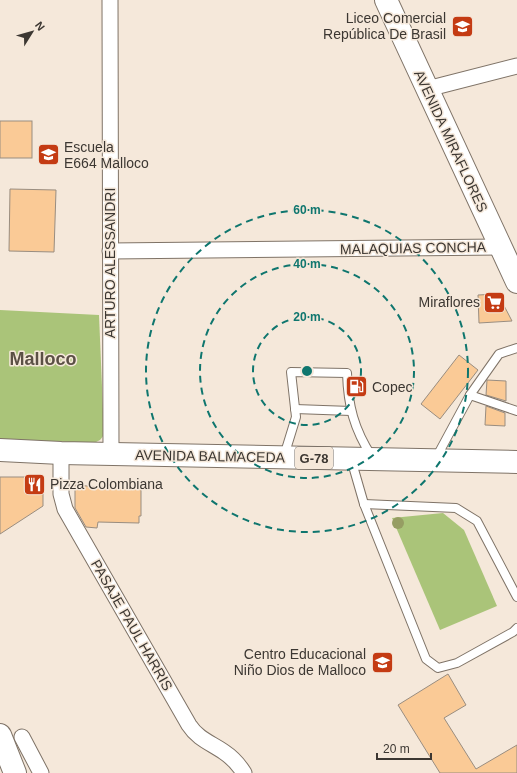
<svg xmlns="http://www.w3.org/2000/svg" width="517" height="773" viewBox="0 0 517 773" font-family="Arial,sans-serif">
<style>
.green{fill:#aac479}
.building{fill:#faca96;stroke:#998d80}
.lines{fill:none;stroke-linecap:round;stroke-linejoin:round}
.service-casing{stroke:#7f7367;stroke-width:10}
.minor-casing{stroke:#7f7367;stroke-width:17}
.secondary-casing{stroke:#7f7367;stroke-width:24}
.primary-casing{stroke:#7f7367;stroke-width:24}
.service{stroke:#fff;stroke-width:8}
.minor{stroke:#fff;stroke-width:15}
.secondary{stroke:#fff;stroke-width:22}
.primary{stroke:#fff;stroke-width:22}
.tree{fill:#969d63}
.ring{fill:none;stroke:#0f766e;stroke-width:2;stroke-dasharray:7 5}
.labels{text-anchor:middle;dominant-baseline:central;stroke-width:3;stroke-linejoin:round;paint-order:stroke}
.shield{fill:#f5e8da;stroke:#746c64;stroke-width:1}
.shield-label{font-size:13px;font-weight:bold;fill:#3c3732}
.poi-label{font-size:14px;fill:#3c3732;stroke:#f5e8da;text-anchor:end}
.street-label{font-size:14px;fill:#3c3732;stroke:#f5e8da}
.district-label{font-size:18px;font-weight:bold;fill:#5b5045;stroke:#f5e8da}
.centre{fill:#0f766e;stroke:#f5e8da;stroke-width:2}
.ring-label{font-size:12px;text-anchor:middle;font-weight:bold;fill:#0f766e;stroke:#f5e8da;stroke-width:3;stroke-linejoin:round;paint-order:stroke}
</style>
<rect width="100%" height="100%" fill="#f5e8da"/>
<g class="green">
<polygon points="0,310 99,315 104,435 100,440 94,443 0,439"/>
<polygon points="443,513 464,530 497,606 440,630 392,518"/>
</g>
<g class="building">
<rect x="0" y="121" width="32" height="37"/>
<polygon points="10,189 56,190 54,252 9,251"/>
<polygon points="498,294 512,321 479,323 478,295"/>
<polygon points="459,355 478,370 440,419 421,404"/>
<polygon points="487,380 506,381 506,401 486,395"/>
<polygon points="486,406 505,413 505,426 485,425"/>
<polygon points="0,477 43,477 43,506 0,534"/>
<polygon points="75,485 99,487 141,488 141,516 139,516 139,523 98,522 97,528 86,527 75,508"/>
<polygon points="448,674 466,705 444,718 476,769 517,745 517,773 440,773 398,705"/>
</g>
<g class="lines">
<defs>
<g id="service">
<polyline points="470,395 517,411"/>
<polyline points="295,409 351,411"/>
<path d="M284,456L296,417L291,372L347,373C348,406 354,429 372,457"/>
<polyline points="436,458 470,395 499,354 517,348"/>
<polyline points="351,459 364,504 426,659 438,668 457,663 513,632 517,628"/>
<polyline points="364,504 456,508 477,521 517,597"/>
</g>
<g id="minor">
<polyline points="110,0 111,454"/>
<polyline points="427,89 517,66"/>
<polyline points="110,251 500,247"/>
<path d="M61,453V494L65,509L189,725C198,739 211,743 224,752C233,758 239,765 244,773"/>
<polyline points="22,737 41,773"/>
</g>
<polyline id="secondary" points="386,0 517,282"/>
<g id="primary">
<polyline points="0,450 61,453 517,462"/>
<polyline points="0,735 15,773"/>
</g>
</defs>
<use href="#service" class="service-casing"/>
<use href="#minor" class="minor-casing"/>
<use href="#secondary" class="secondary-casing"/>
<use href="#primary" class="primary-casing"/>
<use href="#service" class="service"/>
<use href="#minor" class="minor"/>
<use href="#secondary" class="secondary"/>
<use href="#primary" class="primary"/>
</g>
<circle class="tree" cx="398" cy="523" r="6"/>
<g class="ring">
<circle cx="307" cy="371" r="54"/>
<circle cx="307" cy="371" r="107"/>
<circle cx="307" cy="371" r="161"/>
</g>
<defs>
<symbol id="school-square" viewBox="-11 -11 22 22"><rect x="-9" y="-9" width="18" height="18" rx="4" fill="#c43b13" stroke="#f5e8da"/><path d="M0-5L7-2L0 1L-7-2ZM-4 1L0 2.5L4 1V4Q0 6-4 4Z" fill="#fff"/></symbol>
<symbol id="supermarket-square" viewBox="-11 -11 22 22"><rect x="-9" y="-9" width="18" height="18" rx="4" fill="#c43b13" stroke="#f5e8da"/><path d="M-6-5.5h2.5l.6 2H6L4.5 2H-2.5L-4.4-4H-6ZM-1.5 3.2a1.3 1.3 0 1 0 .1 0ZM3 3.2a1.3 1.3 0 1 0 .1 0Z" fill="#fff"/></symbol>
<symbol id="fuel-square" viewBox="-11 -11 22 22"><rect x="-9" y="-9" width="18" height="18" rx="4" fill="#c43b13" stroke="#f5e8da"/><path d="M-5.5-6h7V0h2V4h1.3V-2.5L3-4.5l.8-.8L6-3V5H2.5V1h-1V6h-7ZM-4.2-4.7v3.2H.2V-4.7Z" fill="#fff"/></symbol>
<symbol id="restaurant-square" viewBox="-11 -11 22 22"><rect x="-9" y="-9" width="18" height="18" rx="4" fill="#c43b13" stroke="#f5e8da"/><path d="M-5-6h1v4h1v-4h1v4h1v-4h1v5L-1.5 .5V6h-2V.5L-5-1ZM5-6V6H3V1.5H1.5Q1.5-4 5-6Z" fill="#fff"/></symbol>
</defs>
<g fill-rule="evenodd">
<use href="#school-square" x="450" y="14" width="25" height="25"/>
<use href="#school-square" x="36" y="142" width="25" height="25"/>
<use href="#supermarket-square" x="482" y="290" width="25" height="25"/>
<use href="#fuel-square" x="344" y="374" width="25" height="25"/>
<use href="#restaurant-square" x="22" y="472" width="25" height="25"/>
<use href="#school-square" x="370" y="650" width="25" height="25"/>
</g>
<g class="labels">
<rect class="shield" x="295" y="447" width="38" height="22" rx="3"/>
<g class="shield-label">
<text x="314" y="458">G-78</text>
</g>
<g class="poi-label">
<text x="446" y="18">Liceo Comercial<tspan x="446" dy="16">República De Brasil</tspan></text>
<text x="64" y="147" text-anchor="start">Escuela<tspan x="64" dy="16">E664 Malloco</tspan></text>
<text x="480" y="302">Miraflores</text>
<text x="372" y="387" text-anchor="start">Copec</text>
<text x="50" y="484" text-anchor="start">Pizza Colombiana</text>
<text x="366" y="654">Centro Educacional<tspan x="366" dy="16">Niño Dios de Malloco</tspan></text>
</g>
<g class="street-label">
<text transform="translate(451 141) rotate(65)">AVENIDA MIRAFLORES</text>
<text transform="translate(413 248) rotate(-1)">MALAQUIAS CONCHA</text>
<text transform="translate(110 263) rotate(-90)">ARTURO ALESSANDRI</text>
<text transform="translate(210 456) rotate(1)">AVENIDA BALMACEDA</text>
<text transform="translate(132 625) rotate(60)">PASAJE PAUL HARRIS</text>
</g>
<g class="district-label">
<text x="43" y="359">Malloco</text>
</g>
</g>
<circle cx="307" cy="371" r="6" class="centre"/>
<g class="ring-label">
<text x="307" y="214">60 m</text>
<text x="307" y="268">40 m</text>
<text x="307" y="321">20 m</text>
</g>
<g transform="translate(32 32) rotate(53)" stroke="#f5e8da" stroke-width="3" paint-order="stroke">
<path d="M0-3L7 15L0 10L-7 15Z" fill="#3c3732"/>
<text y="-6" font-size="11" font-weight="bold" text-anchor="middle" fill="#3c3732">N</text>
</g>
<path d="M377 753v6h54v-6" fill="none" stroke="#3c3732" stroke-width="2"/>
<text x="383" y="753" font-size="12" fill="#3c3732" stroke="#f5e8da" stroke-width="3" paint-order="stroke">20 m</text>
</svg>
